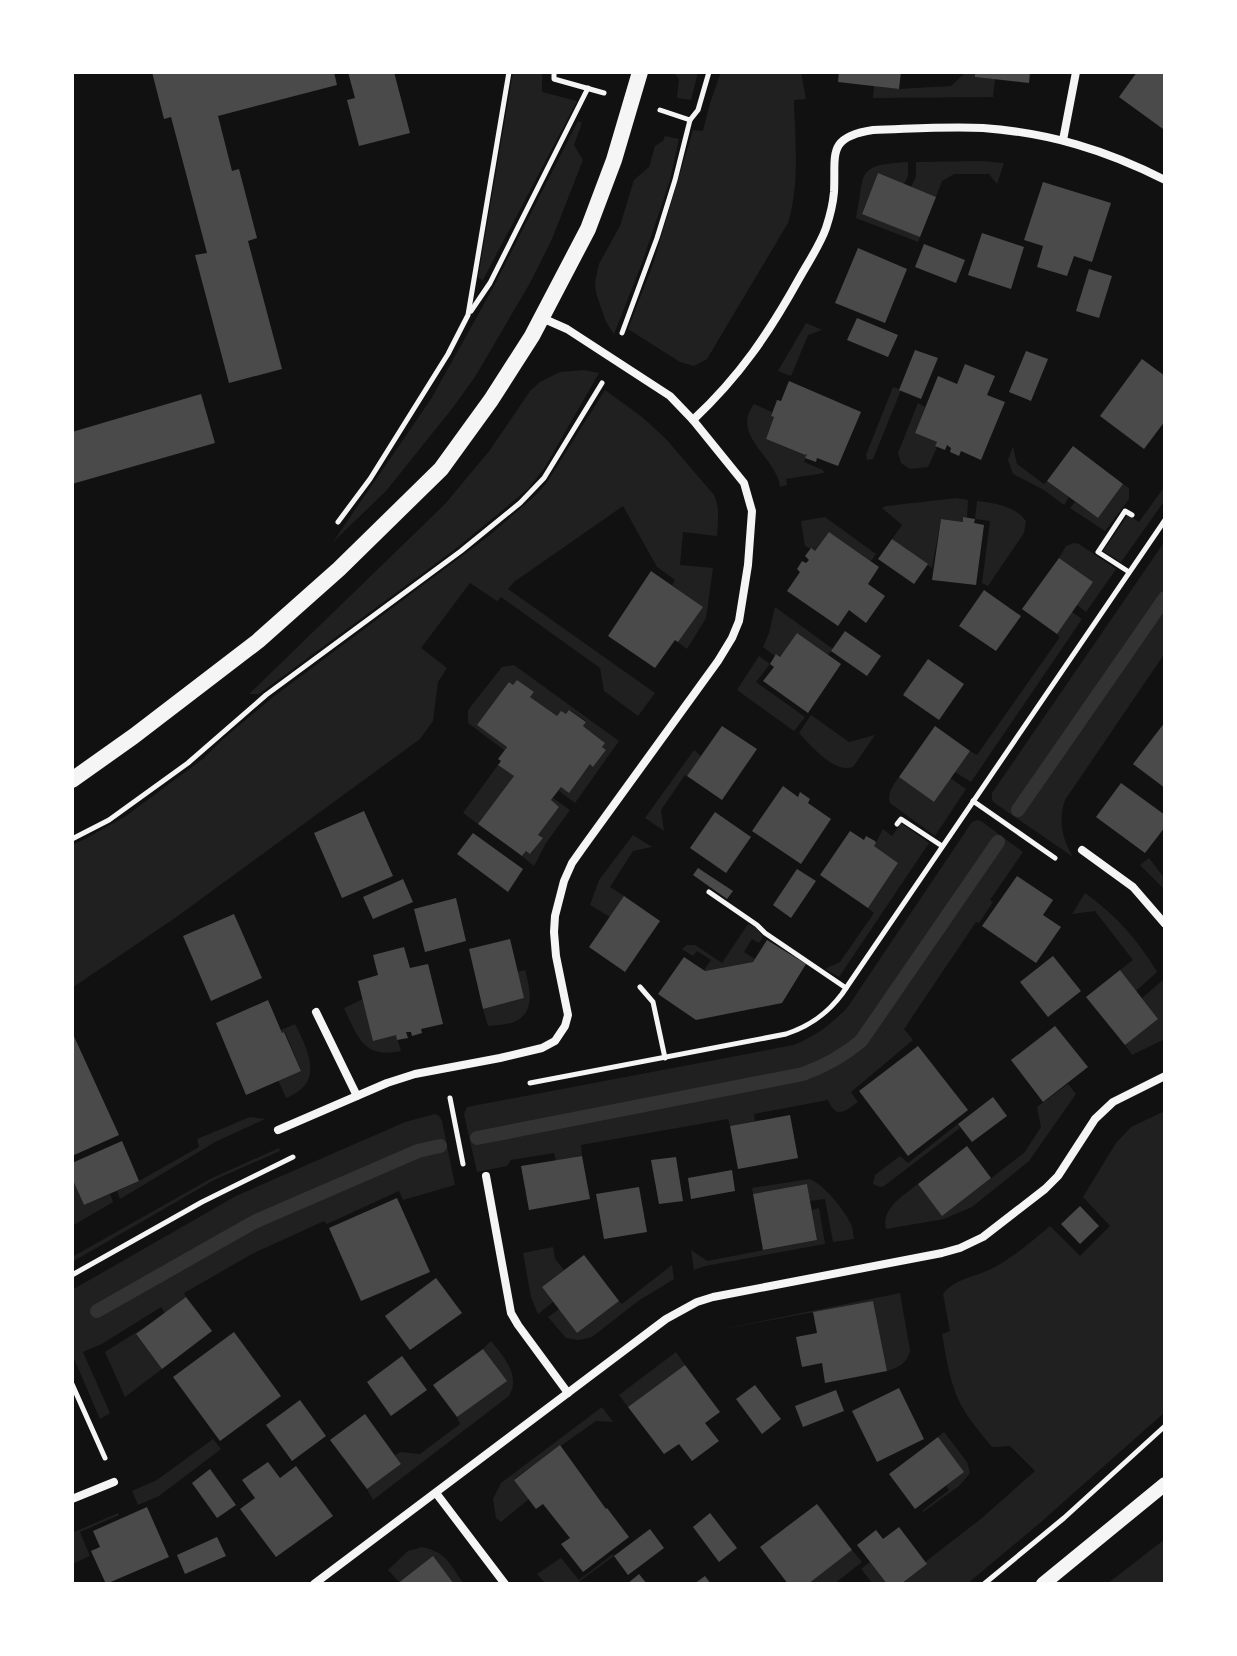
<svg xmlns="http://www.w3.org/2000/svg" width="1237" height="1656" viewBox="0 0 1237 1656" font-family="'IBM Plex Sans',sans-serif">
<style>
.green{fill:#202020}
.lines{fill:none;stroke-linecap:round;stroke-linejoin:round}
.stream{stroke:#333;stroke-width:14}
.building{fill:#4a4a4a}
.path{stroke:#f5f5f5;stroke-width:5}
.minor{stroke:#f5f5f5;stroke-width:8}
.tertiary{stroke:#f5f5f5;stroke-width:14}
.secondary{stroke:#f5f5f5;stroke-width:16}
</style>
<rect width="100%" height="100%" fill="#111"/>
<g class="green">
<polygon points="513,72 542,72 542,92 577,101 483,280 478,278"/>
<polygon points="698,72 691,100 677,98 679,79 674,72"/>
<path d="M721,72H801L806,99L794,100C795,141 800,183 788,223L707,359L694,366L680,362L628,329L653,264L693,130L703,131L710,103Z"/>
<polygon points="966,72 975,72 975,77 995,79 993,97 873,98 874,86 899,89 951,86"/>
<polygon points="578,121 582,123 574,145 583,160 552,239 530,283 475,377 451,410 386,491 333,542 431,399 494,286"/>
<polygon points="665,136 679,139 670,180 642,263 614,334 606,322 596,293 595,282 599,264 620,226 634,180 649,167 655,146 663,141"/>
<polygon points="981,161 1004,163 997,184 989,174 954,174 942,181 936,197 911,187 916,177 916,162"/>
<path d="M908,162V176L904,184L878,174L862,213L920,237L918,242L856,218C866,173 853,165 908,162Z"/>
<polygon points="806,323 822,330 808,335 791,376 778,371"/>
<polygon points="584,370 599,373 545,467 528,489 458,547 259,694 249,694 445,504 490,450 530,391 540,382 560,372"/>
<polygon points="893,387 901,390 873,459 867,460 866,455"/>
<path d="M605,390L642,417L666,439L714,495C720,508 718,521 717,536L683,532L680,565L713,568L706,618L687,649L678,642L702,607L672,585L675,580L657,567L623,506L514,582L508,589L655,693L638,716L604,691L600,668L501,597L497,601L470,583L421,648L447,668L438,682L433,721L420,739L175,918L72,988V845L85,839L126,816L204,758L223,739L273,697L490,535L537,494L547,482Z"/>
<polygon points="918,403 925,407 915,433 937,442 935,446 937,447 928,467 910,469 901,463 898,453"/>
<path d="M754,404L772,412L771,415L774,417L766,439L804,455L807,454L804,462L823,470L824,473L786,479L787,485L780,487C777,457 730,436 754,404Z"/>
<polygon points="1013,446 1017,464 1044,484 1047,481 1069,497 1064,505 1044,490 1013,474 1008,460"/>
<polygon points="1123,484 1129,488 1129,499 1105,531 1070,508 1075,502 1098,518"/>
<polygon points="1165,486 1165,500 1121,562 1103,551 1128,515 1139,522"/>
<polygon points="957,498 968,500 967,518 963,517 963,522 941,519 932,568 892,539 902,525 882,508 886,506"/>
<path d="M977,501C994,503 1015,506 1026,521L1024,533L988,586L982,583L990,521L975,519Z"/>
<polygon points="825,517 876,554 871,561 829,532 815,551 805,546 801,521"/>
<path d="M1165,541V653L1065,800C1058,821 1062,838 1073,857L996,804L992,800V793Z"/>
<polygon points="1074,543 1079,544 1116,569 1086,612 1077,605 1093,582 1059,558 1066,546"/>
<polygon points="775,607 833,649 828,655 797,633 780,657 777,654 775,656 763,647 769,633"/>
<polygon points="1072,612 1082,619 971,782 955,772 970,751 977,755 1060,637 1057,634"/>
<polygon points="759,656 770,664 756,682 805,717 794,731 737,690"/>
<polygon points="514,665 619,741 575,803 559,791 561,787 569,792 590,764 594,766 606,750 602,747 604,742 583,726 586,721 570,710 566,714 557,716 530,697 533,693 517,681 513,685 509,682 478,725 507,747 504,750 468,723 468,710 502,667"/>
<path d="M811,715L849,742L875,735L853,767C835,774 811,746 799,733Z"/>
<polygon points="694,750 701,756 687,776 685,775 661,810 664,831 645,818"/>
<polygon points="498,765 514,776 478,824 463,813"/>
<path d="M899,777L934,802L950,778L966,789L935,836L890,803C887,792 893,786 899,777Z"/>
<polygon points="553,798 570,810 546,843 534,866 522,856 526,851 531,854 542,838 538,835 559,807 551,800"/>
<path d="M977,820L981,821L1023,852L990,900L993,902L979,923L976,922L904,1029L913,1040L851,1092L858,1102C845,1111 836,1120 828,1100L754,1114L755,1121L730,1126L728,1119L581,1145L582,1156L556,1161L554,1153L511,1160L507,1166L477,1172L464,1114L467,1107L794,1045C817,1035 829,1026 847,1008L972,822Z"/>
<polygon points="901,823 929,843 839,977 825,969 840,962 874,913 868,908 898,863 874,846 883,829 892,836"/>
<polygon points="633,835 652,847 633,851 610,887 624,896 610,917 590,905 599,880"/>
<polygon points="1149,858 1165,879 1165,890 1140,865"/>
<path d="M1085,893C1116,915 1138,940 1157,972L1136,991L1120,970L1133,960L1095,911L1072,914Z"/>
<polygon points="748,924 756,928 763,937 759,943 752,939 744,952 755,959 753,962 705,971 704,970 711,960 697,951 693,956 682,949 687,945 695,945 722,963"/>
<path d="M525,970C530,988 536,1013 514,1022C506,1025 495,1025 488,1026L483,1009L524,998L517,972Z"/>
<polygon points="1163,980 1165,985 1165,1039 1132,1055 1125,1045 1158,1019 1142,998"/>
<path d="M363,999L396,1035L401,1051C363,1059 358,1037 344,1008Z"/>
<path d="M295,1024C309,1052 325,1083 286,1098L278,1080L301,1070L285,1032L282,1033L281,1030Z"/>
<path d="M1068,1084L1076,1094L1029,1161L972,1207L944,1219L886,1229C881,1208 903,1196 918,1184L943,1215L1024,1153L1041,1127L1037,1107Z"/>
<path d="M1165,1111V1412L1041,1522L967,1584H901L926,1565L925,1562L982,1518L1035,1471L1010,1446L992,1447C980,1432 967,1418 959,1401C949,1380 946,1356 942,1334L950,1331L943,1294C955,1278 976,1277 993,1268C1014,1257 1032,1241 1050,1226L1080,1256L1110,1226L1083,1197L1116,1143L1131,1127Z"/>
<polygon points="435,1114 439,1116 442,1121 455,1185 403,1200 399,1191 327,1224 324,1221 252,1254 184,1293 186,1297 165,1313 161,1307 102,1344 83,1352 110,1413 100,1419 72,1354 72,1290 236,1196 405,1122"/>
<polygon points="250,1117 265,1119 217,1141 120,1199 117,1191 139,1181 199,1147 197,1139"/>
<polygon points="958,1124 960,1128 884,1186 880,1187 873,1184 875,1175 900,1156 908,1163"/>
<polygon points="279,1148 280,1151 214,1180 72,1262 72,1257 212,1178"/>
<polygon points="72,1178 84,1205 110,1194 113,1202 72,1226"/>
<path d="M809,1179C823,1183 846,1212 852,1226C853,1230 853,1235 854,1239L833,1242L825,1199L810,1201L807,1184L753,1194L752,1188Z"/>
<polygon points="819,1208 825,1244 705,1266 694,1270 691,1250 707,1261 817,1240 812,1210"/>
<polygon points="553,1247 555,1259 564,1270 542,1287 553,1302 538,1314 531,1297 523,1253"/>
<polygon points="672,1265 674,1279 638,1301 592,1337 584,1339 578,1340 566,1338 548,1317 559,1309 577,1333 619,1301 622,1304"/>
<path d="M900,1293L910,1350C907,1364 899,1367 887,1371L873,1301L713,1331Z"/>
<polygon points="153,1322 136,1335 162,1369 125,1397 105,1352"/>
<path d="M491,1341C504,1357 521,1375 509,1396L373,1500L367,1489L401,1464L395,1455L400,1452L420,1454L460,1424L457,1417L506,1381L483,1349Z"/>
<polygon points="676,1352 685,1365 628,1407 619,1395"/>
<polygon points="602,1407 613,1422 596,1421 514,1479 529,1499 501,1522 496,1518 493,1499 501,1483"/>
<polygon points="944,1432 967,1462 970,1473 959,1486 923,1512 922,1511 949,1490 946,1486 963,1472 938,1437"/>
<polygon points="213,1439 221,1449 159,1496 138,1505 132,1491 157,1480"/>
<polygon points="118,1513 119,1515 80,1532 90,1556 72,1564 72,1533"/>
<polygon points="1165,1539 1165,1584 1107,1584"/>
<path d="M422,1547C447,1552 450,1565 464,1584H454L433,1557L399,1582L388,1570L408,1551Z"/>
<polygon points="852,1550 862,1562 834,1584 808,1584"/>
<polygon points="613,1554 614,1556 576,1584 546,1584 537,1574 561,1558 579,1580"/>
<polygon points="870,1562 887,1584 873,1584 861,1569"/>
</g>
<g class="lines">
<g class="stream">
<polyline points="1018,810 1165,598"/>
<path d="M477,1138L803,1074C825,1066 842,1057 861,1041L998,842"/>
<polyline points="97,1311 254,1222 418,1151 440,1146"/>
</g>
</g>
<g class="building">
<polygon points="152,72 334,72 337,85 218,116 232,171 239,169 257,238 248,241 282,369 229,383 195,255 207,253 171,117 164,119"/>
<polygon points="348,72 394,72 410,133 359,146 347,100 355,98"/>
<polygon points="839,72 901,72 899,89 838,82"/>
<polygon points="975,72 1030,72 1029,83 975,77"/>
<polygon points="1137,72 1165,72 1165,126 1163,129 1119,97"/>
<polygon points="878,173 936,197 920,237 862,214"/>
<polygon points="1043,182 1111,203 1092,262 1074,256 1067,276 1037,267 1043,246 1024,240"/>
<polygon points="982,233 1024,247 1011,289 968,275"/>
<polygon points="924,244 965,260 956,283 915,267"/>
<polygon points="858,248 907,269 885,323 835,303"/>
<polygon points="1089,269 1112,276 1099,318 1076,311"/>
<polygon points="857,318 898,335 888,357 847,340"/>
<polygon points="915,350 938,358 921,399 899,390"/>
<polygon points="1026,351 1048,359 1031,401 1009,392"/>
<polygon points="1142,359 1165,376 1165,421 1144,449 1100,416"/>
<polygon points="965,364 995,376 987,395 1005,402 981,460 961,451 959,456 950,452 951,448 947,445 945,450 935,446 937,442 915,433 938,376 957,384"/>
<polygon points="789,381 861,412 838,466 817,458 816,462 805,458 807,454 805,455 766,439 774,417 771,416 776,403 777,400 781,401"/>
<polygon points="201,394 215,443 72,484 72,432"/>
<polygon points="1073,446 1123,484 1098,518 1047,481"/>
<polygon points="963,517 975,519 974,523 984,525 976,585 932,580 941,519 963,522"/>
<polygon points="829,532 879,567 868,584 885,596 866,623 849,610 838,626 787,591 800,572 797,569 802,561 806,563 809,560 805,556 811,548 815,551"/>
<polygon points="892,539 928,564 914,584 878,559"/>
<polygon points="1059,558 1093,582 1057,634 1022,609"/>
<polygon points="651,571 703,607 678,642 675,640 655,668 608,636"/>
<polygon points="984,590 1021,616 996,651 959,626"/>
<polygon points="845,631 881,656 867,676 831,651"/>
<polygon points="797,633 841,664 808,713 763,681 774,667 770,664 776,654 780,657"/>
<polygon points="928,659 964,684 939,720 903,695"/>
<polygon points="517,680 534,692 530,697 557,716 561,711 566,714 569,710 586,722 583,726 605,743 602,747 606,750 593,767 590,764 569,793 561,787 551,800 559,807 538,835 543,838 530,854 526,851 522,856 478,824 514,776 498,765 501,761 498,759 507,747 477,725 509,682 513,685"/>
<polygon points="1165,722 1165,788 1133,764"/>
<polygon points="722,726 757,749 722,800 687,776"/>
<polygon points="935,726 970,751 934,802 899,777"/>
<polygon points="1121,783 1165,815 1165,827 1145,853 1096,817"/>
<polygon points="783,786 798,797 800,792 810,799 808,803 831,819 801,864 752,831"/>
<polygon points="364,811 393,876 342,898 314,833"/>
<polygon points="715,812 751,837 726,873 690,848"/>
<polygon points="850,831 864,840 866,836 875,841 876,843 874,846 898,863 868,908 820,875"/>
<polygon points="473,833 523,869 508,892 457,854"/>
<polygon points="698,868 733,891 727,899 693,875"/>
<polygon points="797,869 816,881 791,918 773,905"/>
<polygon points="1017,876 1053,900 1043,915 1061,927 1036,963 982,926"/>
<polygon points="403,879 413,902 373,919 363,897"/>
<polygon points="624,896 660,921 625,972 589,947"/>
<polygon points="456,898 466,941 425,952 414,909"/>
<polygon points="234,914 262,978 211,1001 183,936"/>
<polygon points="510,939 524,998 483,1009 469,949"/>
<polygon points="767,940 806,964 782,1003 696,1020 658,994 684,957 705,971 753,962"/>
<polygon points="404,947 410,968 428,964 443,1024 421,1029 422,1033 412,1036 411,1032 406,1032 408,1038 397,1040 396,1035 373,1041 358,981 378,975 373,955"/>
<polygon points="1053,956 1081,991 1048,1017 1020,982"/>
<polygon points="1120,970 1158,1019 1125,1045 1086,997"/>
<polygon points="268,1000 282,1033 284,1032 301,1071 246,1095 216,1023"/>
<polygon points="1055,1026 1088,1067 1043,1102 1011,1060"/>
<polygon points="72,1032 119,1135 72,1156"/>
<polygon points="918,1046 968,1110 908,1156 859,1091"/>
<polygon points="993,1097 1007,1116 972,1142 958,1124"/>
<polygon points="790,1115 798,1158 738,1169 730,1126"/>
<polygon points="122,1141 139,1181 84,1205 72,1178 72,1163"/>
<polygon points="967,1146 991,1178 942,1216 918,1184"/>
<polygon points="582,1156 590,1199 529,1210 521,1166"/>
<polygon points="676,1157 683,1201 659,1204 651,1160"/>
<polygon points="732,1170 735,1191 691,1199 688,1178"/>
<polygon points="807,1184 817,1240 763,1250 753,1194"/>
<polygon points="639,1187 647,1232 604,1239 596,1194"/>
<polygon points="397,1198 430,1272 361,1301 329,1228"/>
<polygon points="1080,1206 1099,1226 1080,1244 1061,1224"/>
<polygon points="584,1255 619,1301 577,1333 542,1287"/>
<polygon points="436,1278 462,1313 410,1350 385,1316"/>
<polygon points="186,1297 212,1331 162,1369 136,1334"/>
<polygon points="873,1301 887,1371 825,1383 822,1363 802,1367 796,1337 817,1333 813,1312"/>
<polygon points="234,1332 281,1396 220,1441 173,1377"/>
<polygon points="483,1349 507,1381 457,1417 433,1385"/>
<polygon points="402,1356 427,1390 391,1416 367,1382"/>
<polygon points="685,1365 720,1412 705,1423 719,1441 692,1461 679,1444 664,1454 628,1407"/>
<polygon points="755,1385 781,1419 762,1434 736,1399"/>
<polygon points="899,1388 924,1439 877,1462 852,1411"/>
<polygon points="836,1390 844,1411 803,1427 795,1406"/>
<polygon points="300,1400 326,1436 292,1461 266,1425"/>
<polygon points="365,1414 401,1464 367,1489 330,1440"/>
<polygon points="938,1437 964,1472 915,1509 889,1474"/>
<polygon points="560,1445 606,1509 607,1508 629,1537 583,1572 561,1544 570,1538 543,1504 536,1509 514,1480"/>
<polygon points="268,1462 280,1478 296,1466 333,1516 276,1557 240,1509 255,1498 242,1480"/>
<polygon points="210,1469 236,1505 217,1518 192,1483"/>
<polygon points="817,1504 852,1550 808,1584 788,1584 760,1547"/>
<polygon points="147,1507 169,1557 106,1584 91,1551 100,1547 93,1531"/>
<polygon points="710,1513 737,1548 719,1562 693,1527"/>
<polygon points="899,1527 927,1564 901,1584 887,1584 857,1545 876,1530 883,1539"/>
<polygon points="650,1529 664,1548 628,1575 614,1556"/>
<polygon points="217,1537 226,1556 185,1574 177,1555"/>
<polygon points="433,1556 454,1584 397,1584"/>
<polygon points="639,1574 647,1584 627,1584"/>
<polygon points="705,1576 711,1584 694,1584"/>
</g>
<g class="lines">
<g class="path">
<polyline points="554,72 554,79 604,93"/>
<polyline points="660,110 690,120 698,110 709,72"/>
<polyline points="471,311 490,283 588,88"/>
<polyline points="622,333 657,238 675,180 690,120"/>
<polyline points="338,522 370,479 448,354 468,315 509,72"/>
<polyline points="1129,572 1098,552 1125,511 1132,515"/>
<polyline points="973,801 1055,858"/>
<polyline points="897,824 901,819 942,846"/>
<polyline points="72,839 109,820 188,763 266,695 461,551 520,503 544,478 602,383"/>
<polyline points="709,892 757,925 765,933 846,988"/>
<polyline points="640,987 653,1002 665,1058"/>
<path d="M530,1083L786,1034C810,1026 827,1014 842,994L1165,520"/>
<polyline points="450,1098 463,1164"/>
<polyline points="72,1275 202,1202 293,1157"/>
<polyline points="72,1384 105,1458"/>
<polyline points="984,1584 1064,1518 1165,1426"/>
</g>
<g class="minor">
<polyline points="1063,140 1076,72"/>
<path d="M693,420C740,376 769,333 800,277C809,261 820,245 826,228C830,216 833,204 834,192C836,155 826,137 873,130C909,129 947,126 983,128C1050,133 1106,150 1165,180"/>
<polyline points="1082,850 1133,887 1165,924"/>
<polyline points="316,1012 357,1096"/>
<polyline points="278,1130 387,1083 415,1074 500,1058 542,1048 555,1041 565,1026 568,1015 556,956 554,932 555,916 564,881 572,863 584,846 718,661 732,638 739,621 748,565 752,511 744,483 693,420 670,396 567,329 542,318"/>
<polyline points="486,1176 511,1313 518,1325 568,1393"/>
<polyline points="436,1493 505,1584"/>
<polyline points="72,1499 114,1482"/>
<polyline points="314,1584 666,1319 697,1302 713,1297 942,1253 960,1248 983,1237 1045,1189 1058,1176 1095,1119 1113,1102 1165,1076"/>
</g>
<polyline class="tertiary" points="1043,1584 1165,1484"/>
<polyline class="secondary" points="72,780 134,736 258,641 339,569 441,469 491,400 532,336 588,229 614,160 640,72"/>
</g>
<rect width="1237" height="1656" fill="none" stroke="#ffffff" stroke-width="148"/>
</svg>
